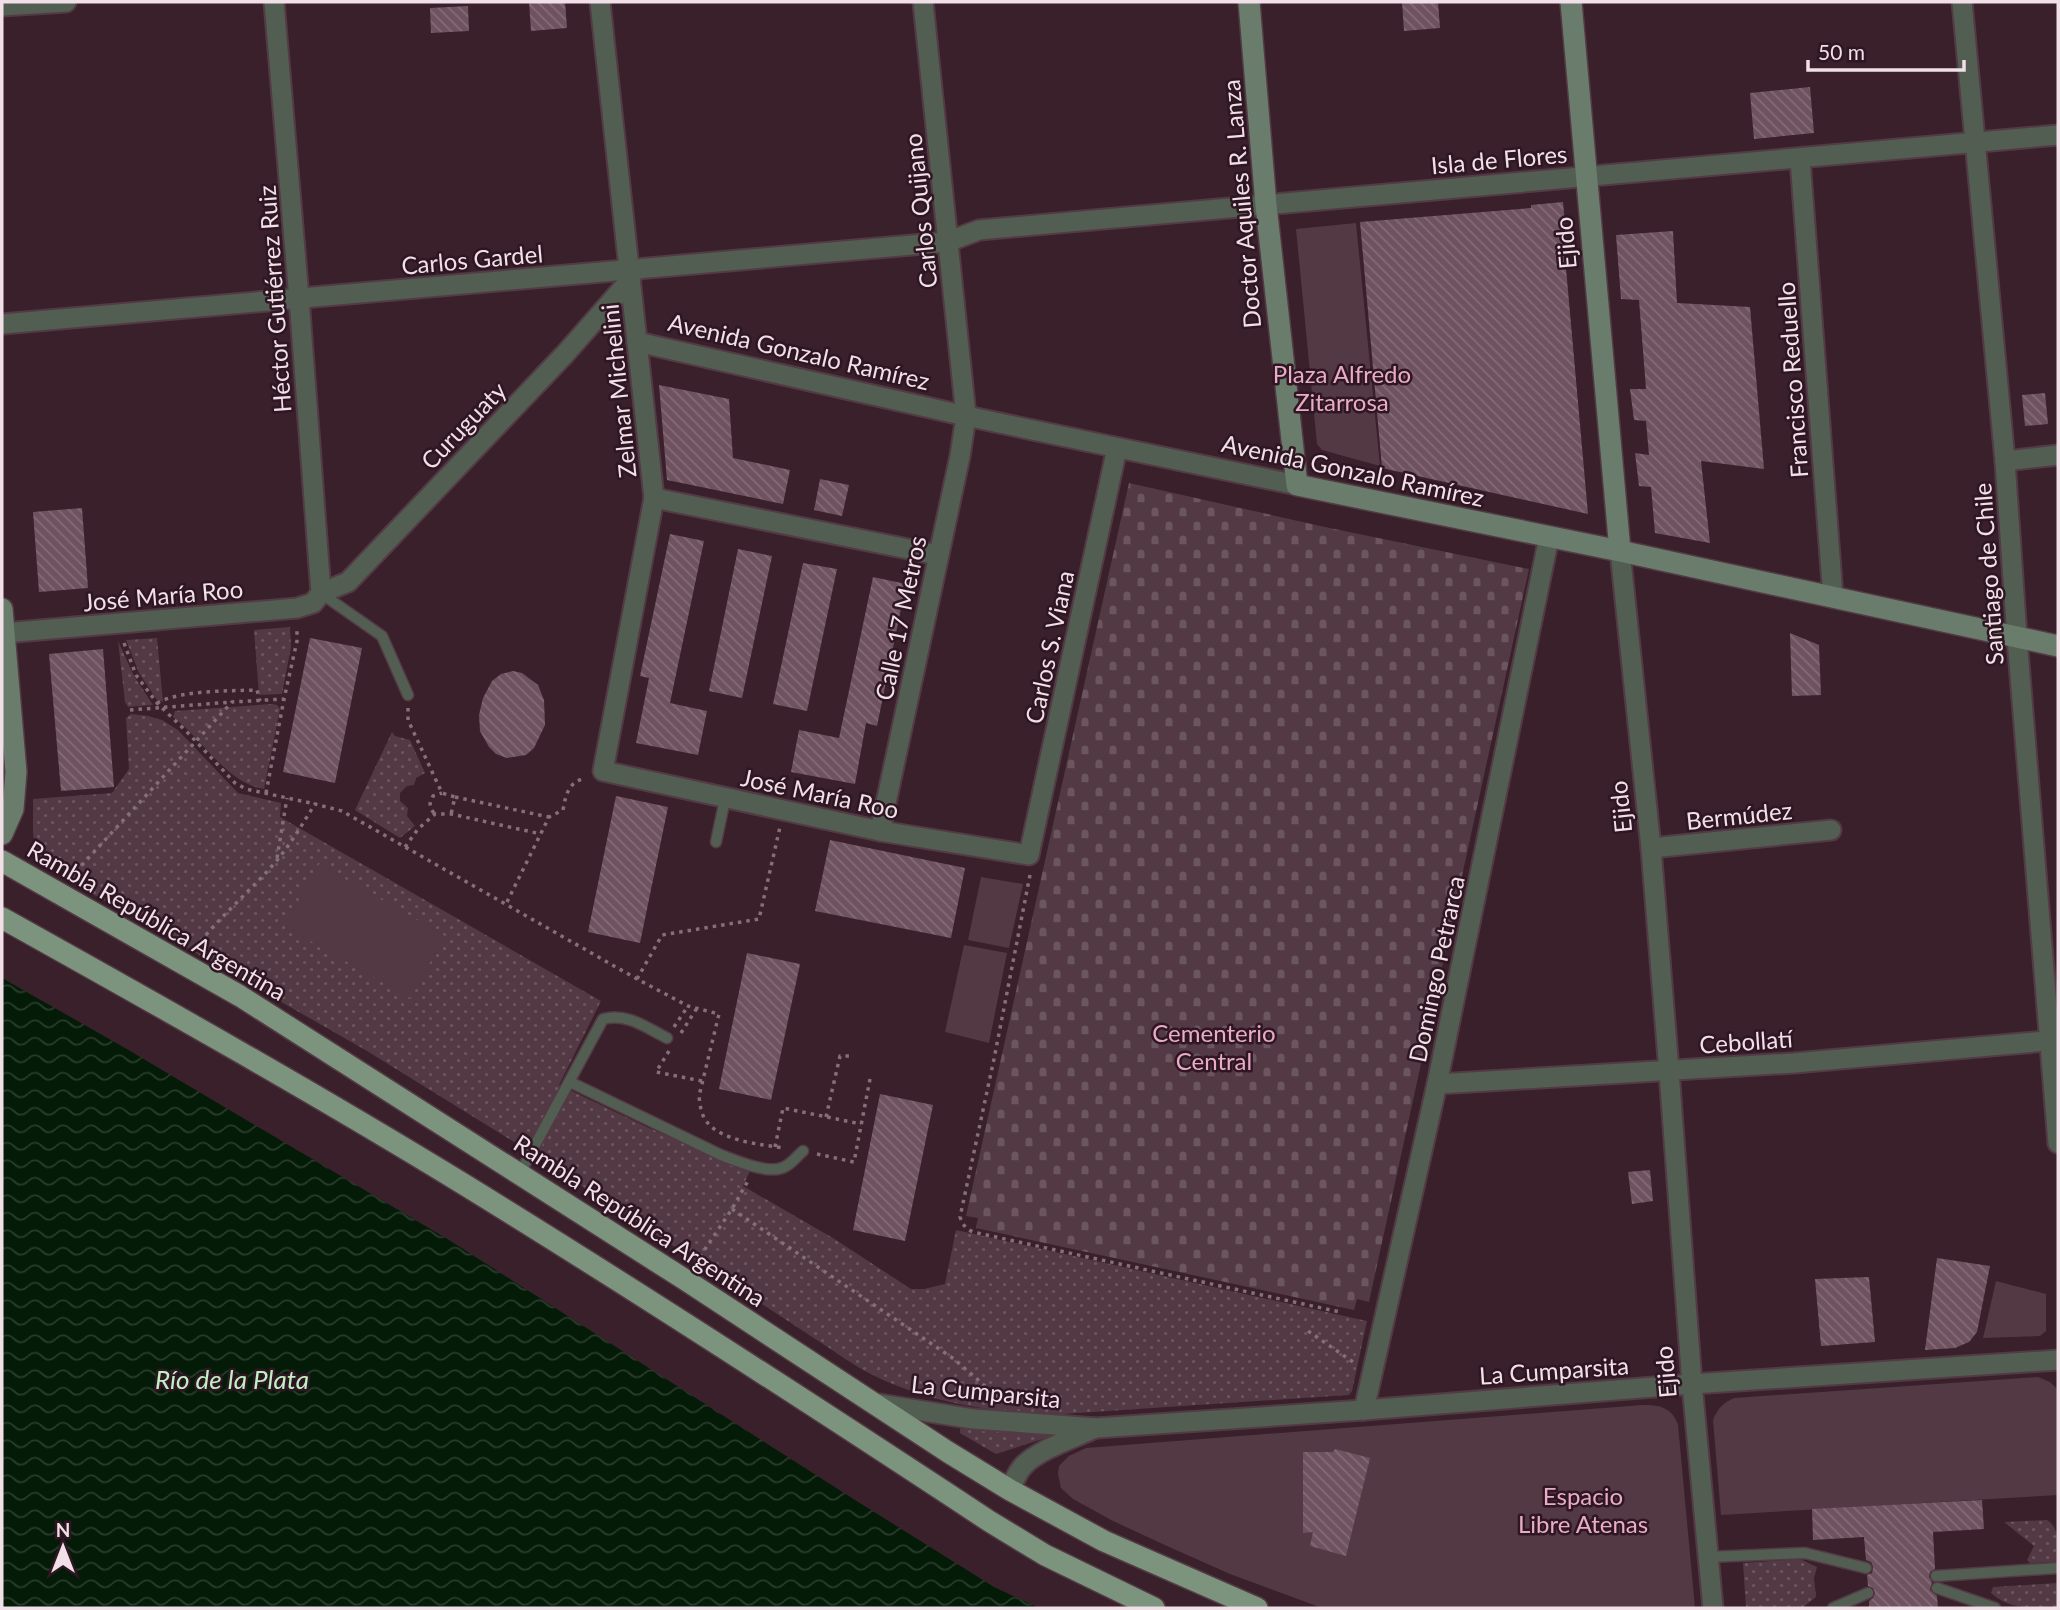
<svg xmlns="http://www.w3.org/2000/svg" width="2060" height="1610" viewBox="0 0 2060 1610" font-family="Lato,sans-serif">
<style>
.grass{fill:url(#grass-dots)}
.cemetery{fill:url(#cemetery-stones)}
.park{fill:#523944}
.water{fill:url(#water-waves)}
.building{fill:url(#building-back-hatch)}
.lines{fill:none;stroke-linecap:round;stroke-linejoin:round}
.lane-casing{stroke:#533b45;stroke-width:13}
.street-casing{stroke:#533b45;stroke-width:23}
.secondary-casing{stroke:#533b45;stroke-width:24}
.primary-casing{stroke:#533b45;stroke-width:24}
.path{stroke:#856f78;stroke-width:3.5;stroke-dasharray:3.5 5;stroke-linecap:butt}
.lane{stroke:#535e53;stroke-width:10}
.street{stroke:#535e53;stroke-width:19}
.secondary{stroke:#6a7c6b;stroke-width:21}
.primary{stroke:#7c937d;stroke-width:21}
.labels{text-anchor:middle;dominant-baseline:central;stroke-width:5;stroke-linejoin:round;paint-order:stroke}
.street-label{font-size:24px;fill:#f1e0e7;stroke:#2e1622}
.park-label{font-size:24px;fill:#e9acc7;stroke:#2e1622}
.water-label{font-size:26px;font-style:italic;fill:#c0f0c3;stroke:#2e1622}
</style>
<defs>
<pattern id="grass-dots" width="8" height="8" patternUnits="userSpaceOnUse" patternTransform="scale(1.75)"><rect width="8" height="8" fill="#523944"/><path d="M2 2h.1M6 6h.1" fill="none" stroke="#6b555f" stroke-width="1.8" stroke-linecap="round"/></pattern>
<pattern id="cemetery-stones" width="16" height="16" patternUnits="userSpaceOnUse" patternTransform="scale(1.75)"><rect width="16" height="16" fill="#523944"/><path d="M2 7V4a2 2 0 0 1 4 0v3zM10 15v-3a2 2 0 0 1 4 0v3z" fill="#6b555f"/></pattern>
<pattern id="water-waves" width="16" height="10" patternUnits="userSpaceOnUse" patternTransform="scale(1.75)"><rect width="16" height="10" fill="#041b07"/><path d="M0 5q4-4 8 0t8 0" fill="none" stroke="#293c2b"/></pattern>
<pattern id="building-back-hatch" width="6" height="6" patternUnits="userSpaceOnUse" patternTransform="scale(1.75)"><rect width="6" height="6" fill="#6f525f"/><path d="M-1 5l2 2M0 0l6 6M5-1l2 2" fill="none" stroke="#846b76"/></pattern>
</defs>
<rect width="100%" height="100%" fill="#39202b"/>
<g class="grass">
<polygon points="290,627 291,647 282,694 259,695 254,630"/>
<polygon points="157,638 163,702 157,700 139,673 126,640"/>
<polygon points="118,641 134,676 153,705 128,707 125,702"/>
<path d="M272,704L277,705L280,709L264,789C226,783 203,739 173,717L175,711Z"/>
<path d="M131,714L148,716L162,720L178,730L238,793L281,803L280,817L601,1001L559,1085L649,1128L750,1171L743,1186L833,1238L911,1289H924L945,1284L956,1230L1367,1321L1352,1391L1349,1395L1063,1414C1001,1413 941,1406 883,1380C865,1372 848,1361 832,1350L530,1152L367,1051L49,869C28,850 34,825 33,799L112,793L129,769L126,718Z"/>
<polygon points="392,732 395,736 410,740 425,773 416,778 414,785 407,786 400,793 400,801 408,808 407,816 415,826 400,838 355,810"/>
<polygon points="964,1427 1017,1433 1054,1434 1055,1435 996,1454 960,1433 960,1429"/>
<path d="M2047,1520C2060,1528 2058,1546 2058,1562L2030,1563L2027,1560L2034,1546L2004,1522Z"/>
<polygon points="1800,1559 1817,1567 1814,1578 1816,1597 1802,1608 1746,1608 1743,1563"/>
<path d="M2058,1583V1608C2034,1608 2009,1610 1991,1593L1993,1587Z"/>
</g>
<polygon class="cemetery" points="1129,483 1325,527 1529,569 1369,1302 1357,1299 1354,1310 976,1228 978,1218 966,1216"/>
<g class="park">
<polygon points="1356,223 1380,466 1322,450 1317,444 1296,229"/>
<polygon points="319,864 445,936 410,998 284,926"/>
<polygon points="981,877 1023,884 1009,948 968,940"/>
<polygon points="964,945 1007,953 989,1043 945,1032"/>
<polygon points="1996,1281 2046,1294 2046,1331 2040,1336 1983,1338"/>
<path d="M2038,1377L2050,1382L2058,1390V1495L1721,1515L1713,1420C1717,1409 1723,1403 1734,1398Z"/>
<path d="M1642,1405C1659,1405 1672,1407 1678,1425L1695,1608H1322L1230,1574L1167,1546L1113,1521L1073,1499L1061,1488L1058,1474L1059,1466L1069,1456L1086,1448Z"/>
</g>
<polygon class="water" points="2,978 125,1048 449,1240 855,1500 994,1587 1039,1608 2,1608"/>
<g class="building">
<polygon points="529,2 565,2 567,28 531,31"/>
<polygon points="1402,2 1438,2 1440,28 1404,31"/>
<polygon points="468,6 469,31 431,33 430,8"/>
<polygon points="1810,87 1814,133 1754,139 1750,93"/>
<polygon points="1563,202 1567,246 1564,246 1588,514 1382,468 1360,222 1531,208 1531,205"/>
<polygon points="1673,231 1677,303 1750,307 1764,469 1701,461 1710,543 1655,533 1651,487 1639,486 1635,453 1649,455 1646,421 1634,420 1630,389 1646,389 1639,300 1621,299 1616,235"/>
<polygon points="659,385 729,399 733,458 790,470 783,504 667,480"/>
<polygon points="2045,393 2048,424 2025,426 2022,395"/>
<polygon points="820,479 849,485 842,516 814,510"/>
<polygon points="82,508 88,588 39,592 33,512"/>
<polygon points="670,534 704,541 670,703 707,711 698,755 636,743 649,678 640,676"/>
<polygon points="738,549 772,556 742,698 709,691"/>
<polygon points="803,563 837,569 807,711 773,704"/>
<polygon points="873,577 906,584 877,726 866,723 855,784 791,772 799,730 839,738"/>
<polygon points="1790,633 1819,645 1821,695 1792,696"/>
<polygon points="310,638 362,648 335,783 283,772"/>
<polygon points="103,649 114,787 61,791 49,654"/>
<polygon points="513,671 522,673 538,685 544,700 545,725 534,748 526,755 507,758 496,754 489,747 480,731 479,715 483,698 492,681 501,674"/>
<polygon points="616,796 668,807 640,943 588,932"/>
<polygon points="830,840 965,868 951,938 815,911"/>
<polygon points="747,953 800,964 771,1100 719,1089"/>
<polygon points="880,1094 933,1105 905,1241 853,1230"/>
<polygon points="1650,1170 1653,1201 1632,1204 1628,1172"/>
<polygon points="1937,1258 1990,1266 1977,1332 1969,1342 1955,1348 1925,1350"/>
<polygon points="1869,1277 1875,1342 1821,1346 1815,1279"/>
<polygon points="1335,1449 1370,1458 1346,1556 1310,1546 1313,1532 1303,1533 1303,1452 1333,1452"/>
<polygon points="1982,1500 1984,1529 1933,1532 1935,1569 1930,1572 1929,1577 1932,1582 1930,1590 1937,1596 1938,1608 1869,1608 1869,1601 1873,1598 1875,1593 1873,1588 1868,1586 1867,1575 1872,1573 1873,1567 1871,1562 1866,1560 1864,1537 1813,1540 1812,1509"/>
</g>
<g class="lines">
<defs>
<g id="lane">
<polyline points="322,594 382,636 408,695"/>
<polyline points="716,842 725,799"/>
<path d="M570,1082L721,1155C737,1161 771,1176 786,1166C792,1163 797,1156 803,1151"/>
<path d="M520,1173L603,1019C628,1013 645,1027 667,1038"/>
<polyline points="1708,1557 1805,1553 1866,1568"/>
<polyline points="1936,1576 2058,1568"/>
<polyline points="1937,1588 1995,1608"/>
<polyline points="1833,1608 1868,1593"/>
</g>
<g id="street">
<polyline points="274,2 299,298 321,593"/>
<polyline points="600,2 654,498 603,771 880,831 1029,855 1117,448"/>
<polyline points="1962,2 2005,461 2017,638 2058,1143"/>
<polyline points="2,6 66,2"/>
<polyline points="1800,159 1833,597"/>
<polyline points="2,324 947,242 979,230 2058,135"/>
<polyline points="637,342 966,416 1297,485"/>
<polyline points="2005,461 2058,455"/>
<polyline points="654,498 938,555"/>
<polyline points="1620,551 1651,848 1669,1071 1692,1384 1713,1608"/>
<polyline points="4,633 297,608 313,603 321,593 348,582 565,354 631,279"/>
<polyline points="880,831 960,456 966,416 923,2"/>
<polyline points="1651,848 1831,830"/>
<polyline points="1437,1084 1794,1063 2058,1040"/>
<polyline points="873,1403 973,1419 1096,1428 1364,1410 1692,1384 2058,1360"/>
<polyline points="1364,1410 1437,1084 1549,537"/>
<path d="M1010,1490C1014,1481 1017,1472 1024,1465C1040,1449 1074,1438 1095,1428"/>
</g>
<g id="secondary">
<polyline points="1249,2 1266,205 1297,485 1620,551 2058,646"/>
<polyline points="1571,2 1620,551"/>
<polyline points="2,609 16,772 13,809 2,834"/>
</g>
<g id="primary">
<polyline points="2,861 240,996 684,1279 948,1452 1010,1490 1104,1541 1257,1608"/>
<path d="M2,918C158,1005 313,1092 465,1185C642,1294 816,1407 989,1521L1045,1555L1154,1608"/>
</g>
</defs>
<use href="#lane" class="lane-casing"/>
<use href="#street" class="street-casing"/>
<use href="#secondary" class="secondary-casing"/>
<use href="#primary" class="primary-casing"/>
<g class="path">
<polyline points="124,643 136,675 157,703 188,733 235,783 246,789 315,804"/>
<path d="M157,703C181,690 229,691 257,690L260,701"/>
<polyline points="408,708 408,720 442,793 455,797 451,814"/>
<polyline points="130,710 232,702"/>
<polyline points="266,793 284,699"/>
<polyline points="455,797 549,817"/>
<path d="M434,813C429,807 429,803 433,796L442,793"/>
<polyline points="405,847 418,829 435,814 451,814 541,834"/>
<polyline points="277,858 287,798"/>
<path d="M1030,875L994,1059L960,1217C963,1225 965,1228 973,1232L1340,1312"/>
<polyline points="70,878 232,702 284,699 297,641 297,628"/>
<path d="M507,902L549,817L563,810C566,794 568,783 585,778"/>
<path d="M195,948C220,916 252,890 278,859C292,842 303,823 315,804L342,811L637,979L688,1006L719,1014L699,1096C700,1105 701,1115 707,1122C721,1141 763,1145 785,1148"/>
<polyline points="637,979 662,935 759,919 780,827"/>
<polyline points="674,1027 688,1006"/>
<polyline points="681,1033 697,1008"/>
<polyline points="669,1051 656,1072 702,1081"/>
<polyline points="826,1117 840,1056 854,1056"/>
<polyline points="775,1147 783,1108 861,1124"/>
<polyline points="817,1154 854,1162 870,1079"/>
<polyline points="732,1209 954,1359 1001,1400"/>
<polyline points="695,1264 732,1209 749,1179"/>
<polyline points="1308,1331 1356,1364"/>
</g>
<use href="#lane" class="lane"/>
<use href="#street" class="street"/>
<use href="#secondary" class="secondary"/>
<use href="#primary" class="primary"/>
</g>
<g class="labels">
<g class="street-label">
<text transform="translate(1499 159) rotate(-5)">Isla de Flores</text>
<text transform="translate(1241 204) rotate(-95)">Doctor Aquiles R. Lanza</text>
<text transform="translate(920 211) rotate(-96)">Carlos Quijano</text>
<text transform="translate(1565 243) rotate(-95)">Ejido</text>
<text transform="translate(472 259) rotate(-5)">Carlos Gardel</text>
<text transform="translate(274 299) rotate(-94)">Héctor Gutiérrez Ruiz</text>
<text transform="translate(799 351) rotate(13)">Avenida Gonzalo Ramírez</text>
<text transform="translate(1792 380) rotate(-94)">Francisco Reduello</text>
<text transform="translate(618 391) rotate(-96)">Zelmar Michelini</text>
<text transform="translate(463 425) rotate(-46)">Curuguaty</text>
<text transform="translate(1353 470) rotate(12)">Avenida Gonzalo Ramírez</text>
<text transform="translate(1988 574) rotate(-94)">Santiago de Chile</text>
<text transform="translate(163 595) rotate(-5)">José María Roo</text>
<text transform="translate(900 618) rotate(-78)">Calle 17 Metros</text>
<text transform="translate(1049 647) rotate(-78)">Carlos S. Viana</text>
<text transform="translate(820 793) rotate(12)">José María Roo</text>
<text transform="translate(1620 807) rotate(-96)">Ejido</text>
<text transform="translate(1739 815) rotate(-6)">Bermúdez</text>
<text transform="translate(157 920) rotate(30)">Rambla República Argentina</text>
<text transform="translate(1436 969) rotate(-78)">Domingo Petrarca</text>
<text transform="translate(1746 1041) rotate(-4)">Cebollatí</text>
<text transform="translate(640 1220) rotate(33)">Rambla República Argentina</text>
<text transform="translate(1554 1370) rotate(-4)">La Cumparsita</text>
<text transform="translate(1665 1372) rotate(-95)">Ejido</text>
<text transform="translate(986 1391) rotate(6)">La Cumparsita</text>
</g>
<g class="park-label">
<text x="1342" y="373">Plaza Alfredo<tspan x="1342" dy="28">Zitarrosa</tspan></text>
<text x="1214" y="1032">Cementerio<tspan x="1214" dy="28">Central</tspan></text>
<text x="1583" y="1495">Espacio<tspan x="1583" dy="28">Libre Atenas</tspan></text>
</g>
<g class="water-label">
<text x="232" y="1379">Río de la Plata</text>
</g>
</g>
<rect width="2060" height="1610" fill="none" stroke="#f1e0e7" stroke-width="7"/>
<g transform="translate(63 1547)" stroke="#2e1622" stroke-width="5" paint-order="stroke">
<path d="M0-5L12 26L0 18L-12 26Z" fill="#f1e0e7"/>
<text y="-10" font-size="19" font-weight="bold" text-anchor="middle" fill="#f1e0e7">N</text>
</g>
<path d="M1808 60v10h156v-10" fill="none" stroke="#f1e0e7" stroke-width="3.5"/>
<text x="1818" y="60" font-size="21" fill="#f1e0e7" stroke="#2e1622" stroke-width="5" paint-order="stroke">50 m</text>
</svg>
